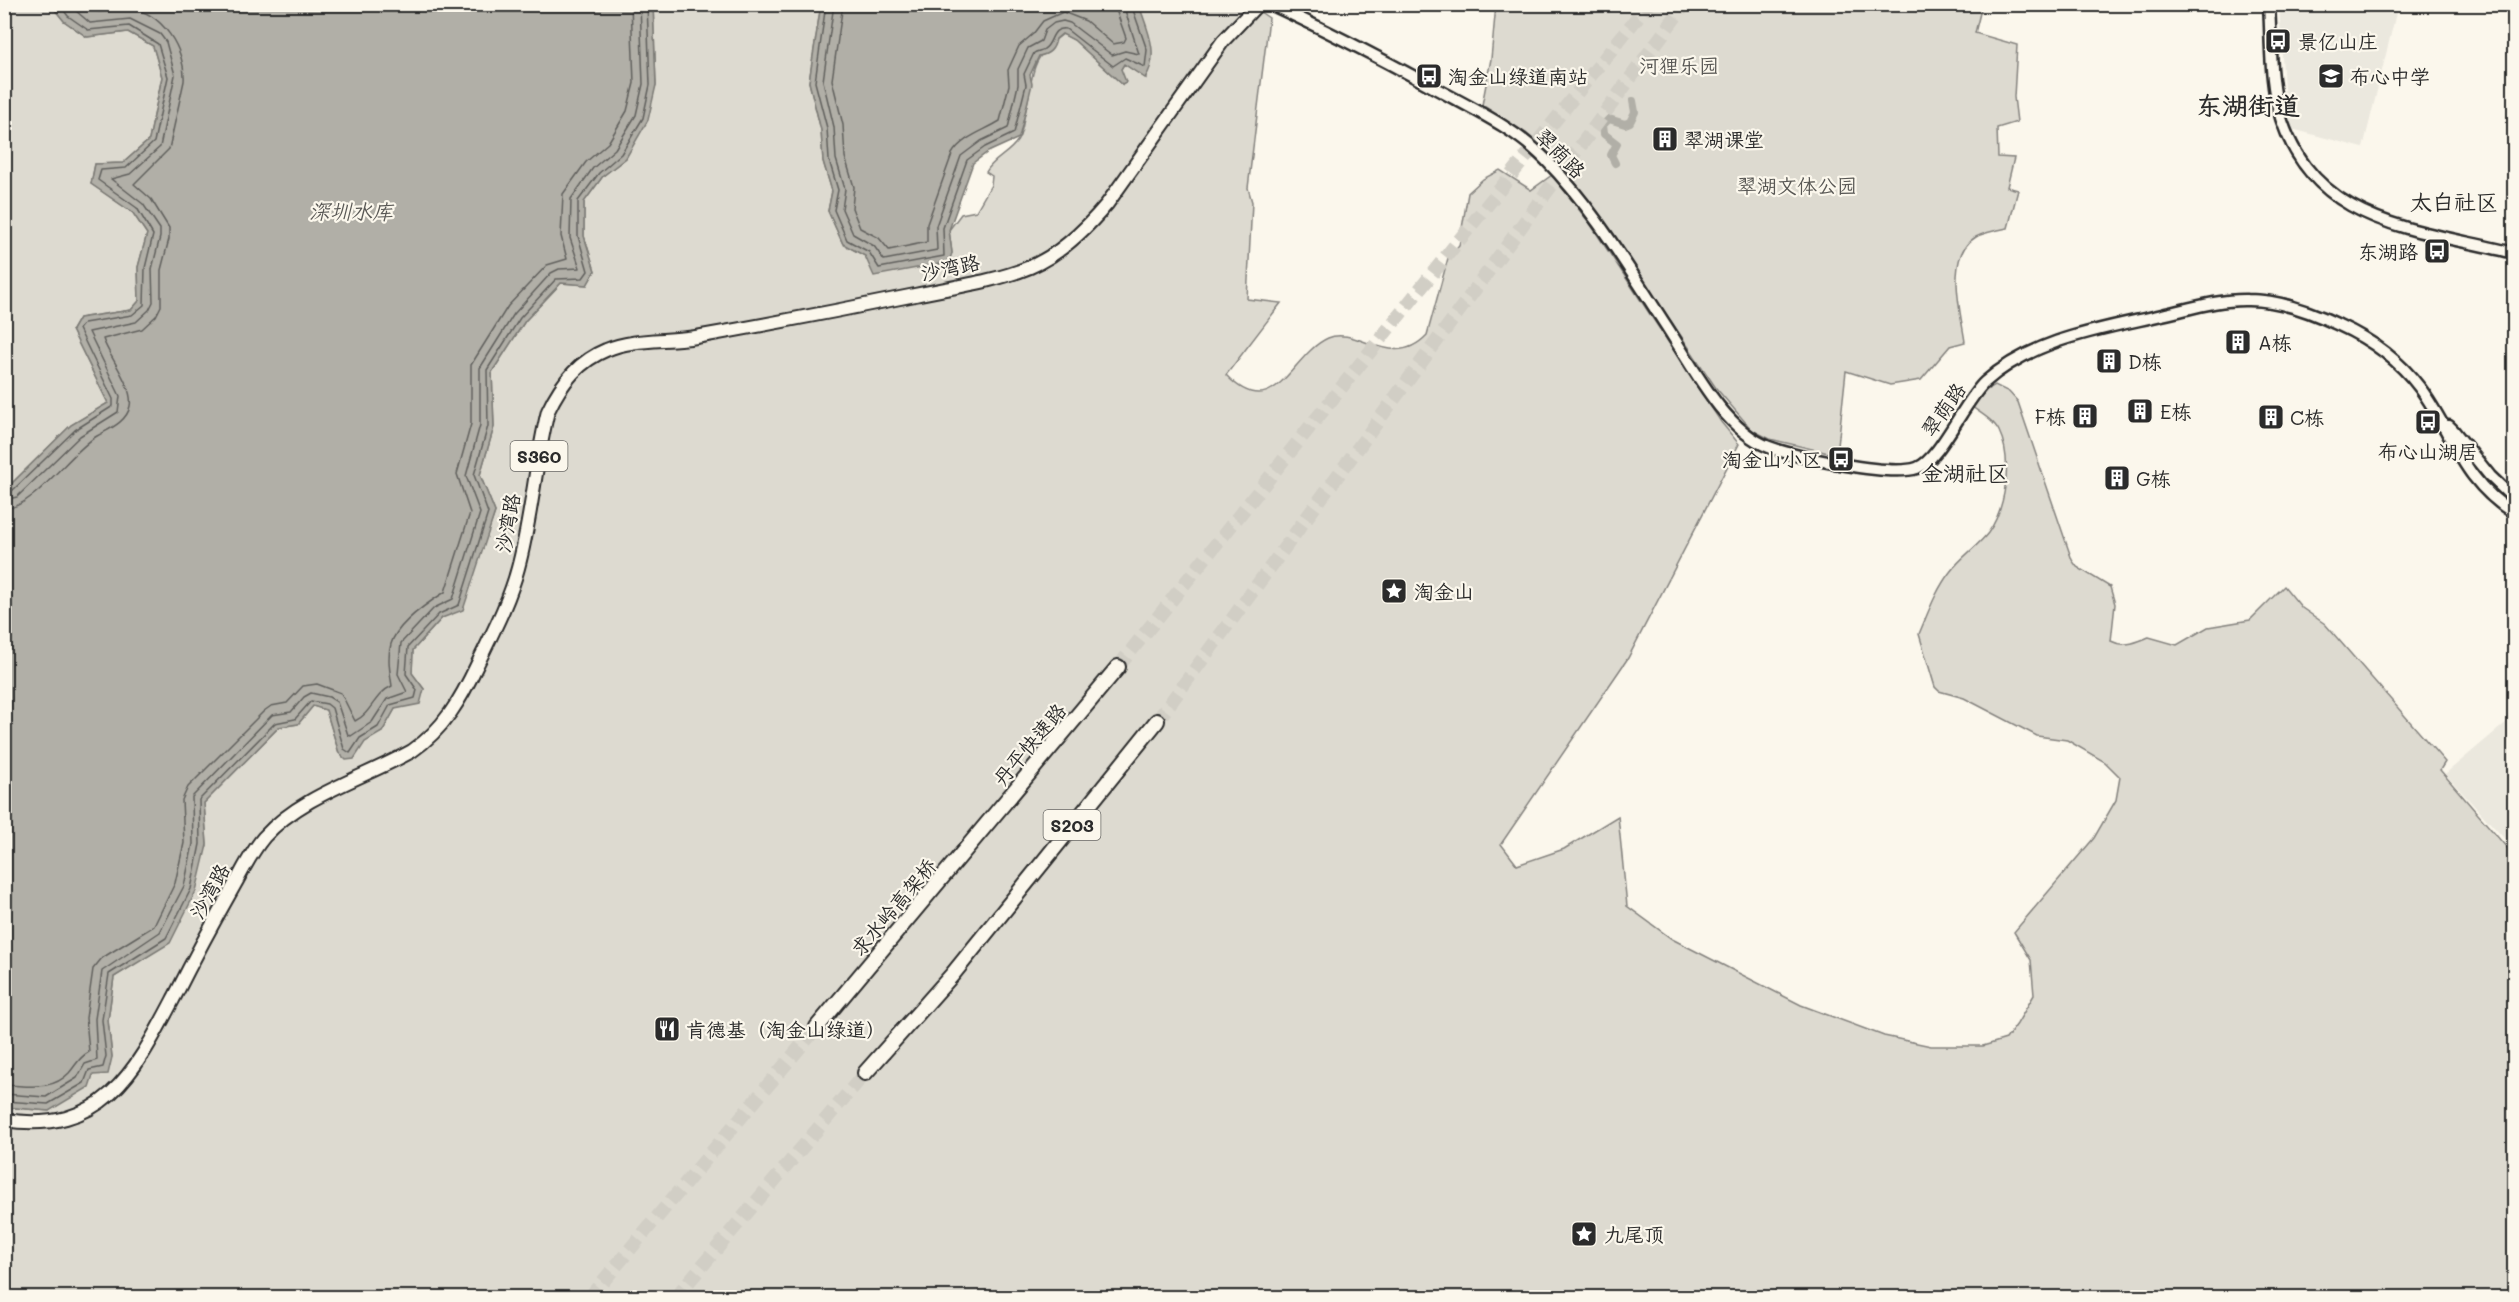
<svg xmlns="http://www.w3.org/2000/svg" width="2519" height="1302" viewBox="0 0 2519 1302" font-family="Mali,'LXGW WenKai TC',sans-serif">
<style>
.built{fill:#ebe8de}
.green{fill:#dddad0;stroke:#84827e;stroke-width:1.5}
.water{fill:#b1afa7;stroke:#7b7a75;stroke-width:1.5}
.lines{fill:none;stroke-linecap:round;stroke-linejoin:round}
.shore{stroke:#61605d;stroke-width:1.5}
.canal{stroke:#b1afa7;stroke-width:8}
.trunk-tunnel{stroke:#d1cec5;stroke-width:14;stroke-dasharray:14 7;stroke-linecap:butt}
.tertiary-casing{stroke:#2b2b2b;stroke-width:15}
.primary-casing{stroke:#2b2b2b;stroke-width:16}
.trunk-casing{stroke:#2b2b2b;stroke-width:18}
.tertiary{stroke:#fbf7ec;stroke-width:10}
.primary{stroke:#fbf7ec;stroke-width:12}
.trunk{stroke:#fbf7ec;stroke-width:14}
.labels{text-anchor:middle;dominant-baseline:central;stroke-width:4.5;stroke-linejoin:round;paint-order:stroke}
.shield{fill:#fbf7ec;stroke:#696865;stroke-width:1.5}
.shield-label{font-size:18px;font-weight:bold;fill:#2b2b2b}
.poi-label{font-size:20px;fill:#2b2b2b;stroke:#fbf7ec;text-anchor:start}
.park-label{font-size:20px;fill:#585754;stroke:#fbf7ec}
.street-label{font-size:20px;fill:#2b2b2b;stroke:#fbf7ec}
.water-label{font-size:21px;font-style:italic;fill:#5a5956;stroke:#fbf7ec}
.quarter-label{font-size:22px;fill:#2b2b2b;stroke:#fbf7ec}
.district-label{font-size:26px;font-weight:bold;fill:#2b2b2b;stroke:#fbf7ec}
</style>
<rect width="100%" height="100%" fill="#fbf7ec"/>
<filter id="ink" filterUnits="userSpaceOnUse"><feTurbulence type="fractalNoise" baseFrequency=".0167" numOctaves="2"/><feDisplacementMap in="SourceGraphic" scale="12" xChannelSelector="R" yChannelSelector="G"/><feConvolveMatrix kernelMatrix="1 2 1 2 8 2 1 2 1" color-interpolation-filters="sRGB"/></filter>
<g filter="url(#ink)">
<g class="built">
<polygon points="2279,5 2398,5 2363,148 2292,129 2285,106"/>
<polygon points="2514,716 2514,849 2445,774"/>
</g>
<g class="green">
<polygon points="5,5 51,5 64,21 87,37 128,32 153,46 162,77 149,140 123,163 95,164 91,184 133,213 147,234 138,267 139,301 131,310 79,318 72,330 108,403 71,425 9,486 5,487"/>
<path d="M653,5H821L809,82L821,130L823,161L832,191L828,211L843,244L865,256L952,253L949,230L961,214L976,211L991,185L992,176L986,172C994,158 1009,154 1018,140C1022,133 1023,125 1024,118C1035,77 1025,62 1063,34L1074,40L1122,84L1121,69L1124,64L1146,78L1141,8L1120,5H1250L1269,18L1248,188L1252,202L1247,299L1281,303L1226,375C1275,426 1290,355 1328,338C1357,325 1392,372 1427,335L1448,258L1459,246L1468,193L1483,179L1500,170L1531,190L1552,175L1591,225L1721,422L1739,444L1628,658L1501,844L1517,865L1564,849L1618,816L1627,906L1672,939L1801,1005L1884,1036L1931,1046H1983L2006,1039L2017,1024L2034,995L2031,960L2014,932L2094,838L2116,800L2120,777L2105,762L2067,740L2037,736L1964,698L1939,691L1935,687L1919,634C1928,613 1936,590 1950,572C1961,557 1977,547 1988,533C2006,508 2013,460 1999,431C1994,421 1982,414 1972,407L1983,392L1995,385L2009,392L2018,402L2072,560L2077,567L2110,587L2115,604L2111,641C2124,648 2136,642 2149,637L2177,645L2208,627L2250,620L2284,586L2302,608L2325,624L2445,762L2440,770L2514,856V1297H5L4,1107L49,1111L112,1057L108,1020L114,977L170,942L207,845L204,803L279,727L298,724L313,706L326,710L339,753L382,732L395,709L424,689L412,673L413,650L442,618L481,552L495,512L480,475L494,427L492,372L525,321L561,283L587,285L595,271L584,236V202L603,176L626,158L656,85Z"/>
<path d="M1496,5H1982L1975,33L2017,45L2014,97L2017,122L1997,128L1998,157L2014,158L2007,187L2018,190L2008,228C1998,230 1985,232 1976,237C1944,255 1961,313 1965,342L1950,346L1921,380L1890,385L1846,371L1837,455L1770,439L1752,430L1716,388L1597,211L1556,159L1526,133L1482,105L1491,59Z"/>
</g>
<g class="water">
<path d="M821,4H1120L1140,8C1148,31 1160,56 1145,78L1124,64L1121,69L1126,82L1122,84L1074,40L1062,34L1056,39C1054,50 1049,54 1039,56L1030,75L1032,84L1019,138L988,152L973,163L949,230L952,253L949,262L874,276L865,256L843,244L828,211L832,191L823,161L821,130L809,82Z"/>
<polygon points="51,5 653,5 656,85 648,120 626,158 603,176 584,202 584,236 595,271 587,285 561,283 525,321 492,372 494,427 480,475 495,512 463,610 442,618 413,650 412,673 424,689 420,704 395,709 382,732 365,742 354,759 346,760 339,753 326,710 313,706 298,724 279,727 204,803 207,845 196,891 170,943 114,977 108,1020 112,1057 108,1074 93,1075 89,1087 49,1111 5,1107 5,487 9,486 71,425 108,403 72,330 79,318 131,310 139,301 138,267 147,234 133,213 91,184 95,164 123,163 149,140 162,77 153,46 128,32 87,37 64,21"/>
</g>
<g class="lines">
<g class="shore">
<path d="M826,4L815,82L827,128L829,160L838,190L834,210L847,240L869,252L879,268L944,256L943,228L967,160L985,147L1014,133L1026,85L1024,74L1034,53C1037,51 1041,51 1044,49C1054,43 1050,27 1066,29L1113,66L1125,58L1145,67L1147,50L1131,4"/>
<polyline points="834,4 823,81 834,127 836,159 845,189 842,209 853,234 874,246 884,260 937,250 936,226 961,156 981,141 1008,128 1018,85 1018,69 1028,48 1041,41 1045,30 1054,23 1063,21 1070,23 1112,55 1125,51 1139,54 1123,4"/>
<path d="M843,4L832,80L843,125L845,157L854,187L852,208L860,228L879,238L889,250L927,242V224L952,154C962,137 984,131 1000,121L1009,85L1008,70L1019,46L1033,34L1043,21L1063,12L1086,21L1113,44L1124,42L1126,38L1114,4"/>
<polyline points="4,493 13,490 75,430 113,406 113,399 79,329 84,323 132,315 144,305 145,268 153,235 137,208 98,180 101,170 126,168 154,142 168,77 158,44 129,26 88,30 68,16 59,4"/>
<polyline points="4,500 17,497 80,436 118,412 120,396 89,332 136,322 149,310 153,302 152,269 160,237 160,229 143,204 111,179 130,174 160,147 175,75 166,42 160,34 130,19 90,23 68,4"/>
<path d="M4,509C34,508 70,452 97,436C109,429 127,422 130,406C134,387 109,357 103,339L142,329L156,316L161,306V270L169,239V228L151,199L134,184L169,149L184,81C186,50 162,11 129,9C107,8 100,18 80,4"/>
<path d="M4,1085C27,1085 51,1092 69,1073C77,1064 78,1058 89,1052L86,1018L93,969L102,958L154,926L175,883L184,843L182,800L188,787L264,711L271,706L287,703L303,686L317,684L341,693L355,721C372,713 374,694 392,686C390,673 387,657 391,644C397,624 429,602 445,592L470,513L457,474L471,424V365L508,306L547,265L567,259L561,236L563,194L586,162L608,143L627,111L634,83L631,4"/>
<polyline points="4,1094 46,1097 77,1078 85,1064 97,1060 95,1019 102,971 160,932 184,886 193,844 192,797 272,715 291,712 304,697 311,693 329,697 337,702 348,735 351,736 372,722 387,699 407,692 398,674 401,643 434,608 453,599 480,513 466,476 480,425 480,368 514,314 551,273 559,269 580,268 570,238 571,199 593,168 615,149 636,115 643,84 640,4"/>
<polyline points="4,1101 48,1104 84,1083 89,1070 103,1067 106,1056 102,1020 109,974 166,938 191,889 200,844 199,800 275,723 295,719 311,701 327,704 332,708 344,749 350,753 360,738 378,727 390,705 415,698 417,690 406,674 408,647 439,614 459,605 488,513 474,475 488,426 487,370 520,318 556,279 583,278 588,271 578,236 578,201 599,173 621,154 643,118 650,85 647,4"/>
</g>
<polyline class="canal" points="1615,163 1611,155 1617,144 1604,134 1603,125 1609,119 1625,124 1630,122 1635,112 1633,101"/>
<g class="trunk-tunnel">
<polyline points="1118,667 1648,4"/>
<polyline points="1157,721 1685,4"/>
<polyline points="589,1298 817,1027"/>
<polyline points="675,1298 865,1073"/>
</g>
<defs>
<g id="tertiary">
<path d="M1270,4C1326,30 1380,58 1433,87C1473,109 1515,128 1546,160C1593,208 1627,266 1663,321C1690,361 1722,429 1769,447C1796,457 1890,477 1917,468C1939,461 1965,400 1985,382C2033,339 2101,329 2162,315C2189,309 2219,299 2248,300C2278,300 2312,312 2339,325C2370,339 2399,360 2420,388C2454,434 2460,479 2514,513"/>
<path d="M2269,4C2271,37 2270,73 2277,104C2307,225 2413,228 2514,253"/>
<polyline points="2442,426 2449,426 2453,430 2490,476 2514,499"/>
</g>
<path id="primary" d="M4,1120C104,1135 135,1072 175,996C194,958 214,921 235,884C244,868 252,851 264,837C302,795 364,778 412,751C444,729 461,699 477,665C492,634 509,602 518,568C532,517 535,463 548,411C560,385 579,361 606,350C633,338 667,342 696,337C769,324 842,310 915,295C953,287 994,282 1030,267C1061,254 1086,229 1107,204L1223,41L1258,4"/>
<g id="trunk">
<polyline points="817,1027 1118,667"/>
<polyline points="865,1073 952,975 1157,721"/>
</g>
</defs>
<use href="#tertiary" class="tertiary-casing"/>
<use href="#primary" class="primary-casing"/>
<use href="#trunk" class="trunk-casing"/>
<use href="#tertiary" class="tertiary"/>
<use href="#primary" class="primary"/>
<use href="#trunk" class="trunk"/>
</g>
</g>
<defs>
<symbol id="bus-square" viewBox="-11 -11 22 22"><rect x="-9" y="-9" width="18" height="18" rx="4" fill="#2b2b2b" stroke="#fbf7ec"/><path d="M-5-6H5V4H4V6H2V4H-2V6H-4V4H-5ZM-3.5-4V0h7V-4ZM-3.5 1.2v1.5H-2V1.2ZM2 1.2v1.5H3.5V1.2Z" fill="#fff"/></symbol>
<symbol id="school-square" viewBox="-11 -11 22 22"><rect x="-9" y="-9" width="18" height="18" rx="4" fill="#2b2b2b" stroke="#fbf7ec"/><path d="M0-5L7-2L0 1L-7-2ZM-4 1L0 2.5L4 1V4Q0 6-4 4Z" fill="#fff"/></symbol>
<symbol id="building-square" viewBox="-11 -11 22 22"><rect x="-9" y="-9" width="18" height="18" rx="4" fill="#2b2b2b" stroke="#fbf7ec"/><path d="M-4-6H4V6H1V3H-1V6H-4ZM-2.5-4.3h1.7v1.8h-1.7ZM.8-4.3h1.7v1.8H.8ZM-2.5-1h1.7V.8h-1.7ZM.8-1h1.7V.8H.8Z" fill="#fff"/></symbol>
<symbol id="sight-square" viewBox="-11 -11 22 22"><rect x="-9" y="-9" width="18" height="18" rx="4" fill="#2b2b2b" stroke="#fbf7ec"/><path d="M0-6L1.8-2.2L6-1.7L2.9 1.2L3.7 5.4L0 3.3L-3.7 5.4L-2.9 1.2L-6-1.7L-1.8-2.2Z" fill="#fff"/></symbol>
<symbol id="restaurant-square" viewBox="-11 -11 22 22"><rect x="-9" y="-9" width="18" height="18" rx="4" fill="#2b2b2b" stroke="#fbf7ec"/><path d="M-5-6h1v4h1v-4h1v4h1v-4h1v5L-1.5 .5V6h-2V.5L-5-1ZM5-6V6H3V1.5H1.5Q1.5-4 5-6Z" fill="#fff"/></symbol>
</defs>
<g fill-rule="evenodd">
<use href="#bus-square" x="2263" y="26" width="30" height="30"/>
<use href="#bus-square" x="1414" y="61" width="30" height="30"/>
<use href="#school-square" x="2316" y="61" width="30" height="30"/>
<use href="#building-square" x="1650" y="124" width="30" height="30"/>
<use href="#bus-square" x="2422" y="236" width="30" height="30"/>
<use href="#building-square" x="2223" y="327" width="30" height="30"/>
<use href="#building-square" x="2094" y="346" width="30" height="30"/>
<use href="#building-square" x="2125" y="396" width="30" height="30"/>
<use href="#building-square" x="2070" y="401" width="30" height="30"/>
<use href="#building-square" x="2256" y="402" width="30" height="30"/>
<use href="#bus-square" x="2413" y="407" width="30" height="30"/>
<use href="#bus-square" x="1826" y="444" width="30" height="30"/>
<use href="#building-square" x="2102" y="463" width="30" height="30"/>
<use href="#sight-square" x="1379" y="576" width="30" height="30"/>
<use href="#restaurant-square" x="652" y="1014" width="30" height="30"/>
<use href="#sight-square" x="1569" y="1219" width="30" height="30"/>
</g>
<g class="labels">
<g class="shield">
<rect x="510.5" y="441" width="57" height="30" rx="4.5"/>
<rect x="1043.5" y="810" width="57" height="30" rx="4.5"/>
</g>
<g class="shield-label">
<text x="539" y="456">S360</text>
<text x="1072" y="825">S203</text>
</g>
<g class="poi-label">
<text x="2298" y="41">景亿山庄</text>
<text x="1448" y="76">淘金山绿道南站</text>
<text x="2350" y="76">布心中学</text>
<text x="1684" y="139">翠湖课堂</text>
<text x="2418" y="251" text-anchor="end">东湖路</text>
<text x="2258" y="342">A栋</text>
<text x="2128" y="361">D栋</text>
<text x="2160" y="411">E栋</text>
<text x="2066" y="416" text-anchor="end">F栋</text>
<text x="2290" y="417">C栋</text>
<text x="2428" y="451" text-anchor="middle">布心山湖居</text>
<text x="1822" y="459" text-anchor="end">淘金山小区</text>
<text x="2136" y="478">G栋</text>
<text x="1414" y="591">淘金山</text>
<text x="686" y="1029">肯德基（淘金山绿道）</text>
<text x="1604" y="1234">九尾顶</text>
</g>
<g class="park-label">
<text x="1679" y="65">河狸乐园</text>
<text x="1797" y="185">翠湖文体公园</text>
</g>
<g class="street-label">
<text transform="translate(1561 153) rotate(45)">翠荫路</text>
<text transform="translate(950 267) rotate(-12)">沙湾路</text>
<text transform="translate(1943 409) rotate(-55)">翠荫路</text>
<text transform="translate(507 523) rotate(-80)">沙湾路</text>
<text transform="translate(1029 744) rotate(-50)">丹平快速路</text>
<text transform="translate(209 891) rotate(-61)">沙湾路</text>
<text transform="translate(893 907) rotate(-50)">求水岭高架桥</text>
</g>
<g class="water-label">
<text x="351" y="210">深圳水库</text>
</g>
<g class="quarter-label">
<text x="2454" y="201">太白社区</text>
<text x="1965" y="472">金湖社区</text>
</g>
<g class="district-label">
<text x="2248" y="105">东湖街道</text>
</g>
</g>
<rect width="2519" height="1302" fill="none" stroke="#fbf7ec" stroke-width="24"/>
<rect x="12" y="12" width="2495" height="1278" fill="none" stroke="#2b2b2b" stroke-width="2" filter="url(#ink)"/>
</svg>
